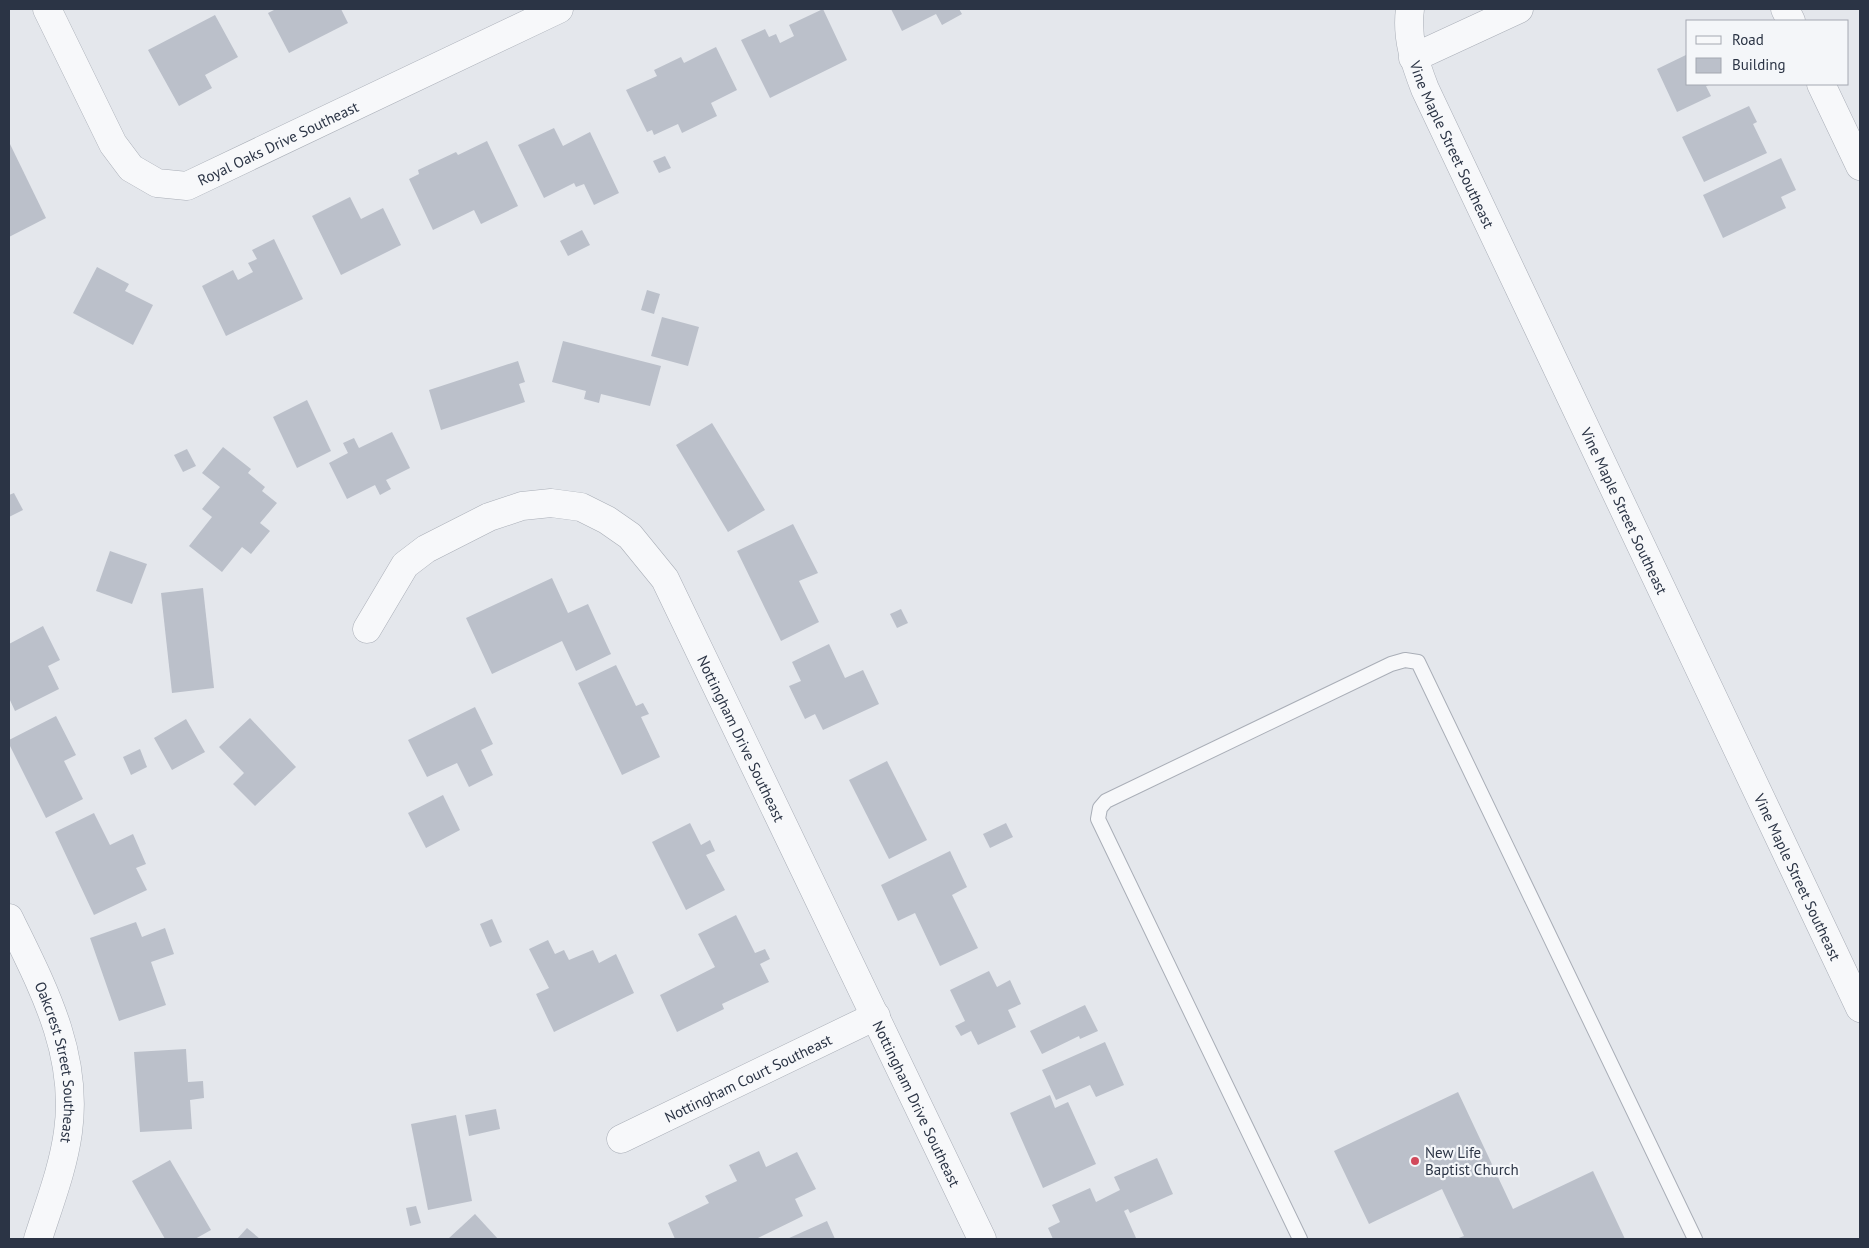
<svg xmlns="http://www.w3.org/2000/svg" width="1869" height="1248" viewBox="0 0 1869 1248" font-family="'PT Sans',sans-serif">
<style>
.building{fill:#bbc0ca}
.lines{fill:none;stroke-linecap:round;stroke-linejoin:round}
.service-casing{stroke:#a9aeb7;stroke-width:16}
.minor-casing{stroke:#a9aeb7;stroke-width:29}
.service{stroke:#f7f8fa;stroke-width:14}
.minor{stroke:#f7f8fa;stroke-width:28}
.poi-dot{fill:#d1495b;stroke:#f4f6f9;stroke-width:2}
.labels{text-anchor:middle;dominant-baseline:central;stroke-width:4.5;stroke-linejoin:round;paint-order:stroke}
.street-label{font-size:15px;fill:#2b3445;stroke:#f4f6f9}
.poi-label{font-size:15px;fill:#2b3445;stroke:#f4f6f9;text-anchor:start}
</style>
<rect width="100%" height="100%" fill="#e4e7ec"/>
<g class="building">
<polygon points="276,9 341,9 348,23 289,53 268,13"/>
<polygon points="823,9 847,60 770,98 741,40 765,29 769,37 776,34 780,43 794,36 789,25"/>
<polygon points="891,9 959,9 962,14 942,25 936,14 902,31"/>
<polygon points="215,15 238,57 205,75 212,88 179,106 148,50"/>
<polygon points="716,47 737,90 711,103 717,116 682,133 678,124 654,135 652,130 647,132 626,90 657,76 654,70 681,57 684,63"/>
<polygon points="1688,54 1688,84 1712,84 1706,86 1711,96 1677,112 1657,69"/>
<polygon points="1749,106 1757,122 1753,124 1767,153 1704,182 1682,137"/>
<polygon points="554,128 563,146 590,132 619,193 594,205 584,184 576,187 574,183 544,198 518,145"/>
<polygon points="487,141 518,206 481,224 474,210 433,230 409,179 419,174 418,170 456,152 458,155"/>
<polygon points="9,142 46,218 9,237"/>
<polygon points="665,156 671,168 659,173 653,161"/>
<polygon points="1781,158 1796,190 1781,197 1786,208 1723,238 1703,195"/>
<polygon points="350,197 361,219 383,208 401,245 341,275 312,216"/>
<polygon points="582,230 590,245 568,256 560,241"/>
<polygon points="274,239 303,299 226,336 202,286 233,270 238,280 253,272 248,263 257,259 252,250"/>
<polygon points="97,267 129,284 125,291 153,305 133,345 73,313"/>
<polygon points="647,290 660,294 654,314 641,310"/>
<polygon points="662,317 699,327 688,366 651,356"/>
<polygon points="563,341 661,366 650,406 601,394 599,403 584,399 586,391 552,382"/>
<polygon points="518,361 525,382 519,384 525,402 441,430 429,390"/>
<polygon points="307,400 331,451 297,468 273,417"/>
<polygon points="712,423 765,510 728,532 676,445"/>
<polygon points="392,432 410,468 386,480 391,489 380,495 375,485 347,499 329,463 348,453 343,443 354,438 359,448"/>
<polygon points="223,447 251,469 248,473 265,487 262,491 277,503 260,523 270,531 251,554 242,547 222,572 189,546 212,517 202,509 220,487 202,473"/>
<polygon points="187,449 196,466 183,472 174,455"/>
<polygon points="14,493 23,510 9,517 9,495"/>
<polygon points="793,524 818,573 799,581 819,622 781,641 737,551"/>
<polygon points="110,551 147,564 132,604 96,591"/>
<polygon points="552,578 568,613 588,604 611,654 576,671 562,641 492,674 466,618"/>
<polygon points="203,588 214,688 172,693 161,593"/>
<polygon points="901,609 908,623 897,628 890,614"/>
<polygon points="43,626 60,660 48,666 59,689 15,711 9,698 9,644"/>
<polygon points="829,644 845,678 863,670 879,704 823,730 815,714 805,719 789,686 801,681 792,662"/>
<polygon points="616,665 636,706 643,703 649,714 641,717 660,757 622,775 578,683"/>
<polygon points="475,707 493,744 481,750 493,775 469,787 457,763 427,777 408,740"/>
<polygon points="56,716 76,755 64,761 83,799 46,818 9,744 9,740"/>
<polygon points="250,718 296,767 255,806 233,784 244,773 219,747"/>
<polygon points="186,719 205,752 172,770 154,738"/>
<polygon points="140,749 147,767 131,775 123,757"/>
<polygon points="887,761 927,840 889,859 849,780"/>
<polygon points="443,795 460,830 426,848 408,813"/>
<polygon points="94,813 110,845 133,834 146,864 136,868 147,890 94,915 55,832"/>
<polygon points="690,823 701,845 710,840 715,851 706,855 725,890 686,910 652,842"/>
<polygon points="1006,823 1013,837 990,848 983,834"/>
<polygon points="950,851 967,887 952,895 978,948 940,966 915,913 898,921 881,885"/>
<polygon points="736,915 755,953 765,949 770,959 760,964 769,982 722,1004 724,1009 677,1032 660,995 715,967 698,934"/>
<polygon points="492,919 502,942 490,947 480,924"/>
<polygon points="136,922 142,937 165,928 174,954 151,962 166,1005 119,1021 90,938"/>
<polygon points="548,940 555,954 564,950 569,960 593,950 599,963 616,954 634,993 554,1032 536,994 549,988 529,949"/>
<polygon points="989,971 997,987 1010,980 1021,1004 1008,1010 1016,1027 978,1045 971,1031 961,1036 955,1026 965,1021 950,990"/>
<polygon points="1085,1005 1098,1031 1080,1039 1079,1036 1042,1054 1030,1031"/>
<polygon points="1105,1042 1124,1085 1096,1097 1090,1085 1056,1100 1042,1070"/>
<polygon points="186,1049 188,1082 203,1081 204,1098 190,1100 192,1129 140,1132 134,1052"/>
<polygon points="1458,1092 1513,1209 1593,1171 1625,1239 1456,1239 1464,1236 1442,1189 1369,1224 1334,1151"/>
<polygon points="1050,1095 1055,1108 1068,1102 1096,1164 1043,1188 1010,1113"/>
<polygon points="496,1109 500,1129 469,1136 465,1115"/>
<polygon points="456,1115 472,1201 428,1210 411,1124"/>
<polygon points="759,1151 766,1167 797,1152 816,1189 795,1199 803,1216 756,1239 675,1239 668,1223 709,1203 705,1196 737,1181 729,1165"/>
<polygon points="1157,1158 1173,1194 1130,1213 1128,1209 1124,1211 1136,1238 1133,1239 1053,1239 1048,1228 1060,1222 1052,1205 1090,1188 1096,1202 1120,1190 1114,1177"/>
<polygon points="170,1160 211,1230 195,1239 165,1239 132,1181"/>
<polygon points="416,1206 421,1223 410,1226 406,1208"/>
<polygon points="475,1214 498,1239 448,1239"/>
<polygon points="827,1221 835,1239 787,1239"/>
<polygon points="247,1228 260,1239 237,1239"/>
</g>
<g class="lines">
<defs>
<polyline id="service" points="1300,1239 1098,819 1100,808 1106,801 1391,664 1405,660 1418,662 1695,1239"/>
<g id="minor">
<path id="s1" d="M47,9L113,144L131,168L157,183L187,186L559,9"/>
<path id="s2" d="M1410,9C1406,38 1415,63 1425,89L1860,1008"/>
<polyline points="1785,9 1791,21"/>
<polyline points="1413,58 1519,9"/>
<polyline points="1821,84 1860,166"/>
<path id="s3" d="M367,629L405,565L426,549L489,517L522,506L551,503L581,507L607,520L630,536L665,579L982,1239"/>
<path id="s4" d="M9,918C42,986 79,1053 68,1132C63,1169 49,1204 38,1239"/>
<path id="s5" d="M621,1139L876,1016"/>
</g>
</defs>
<use href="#service" class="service-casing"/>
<use href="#minor" class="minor-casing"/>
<use href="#service" class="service"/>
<use href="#minor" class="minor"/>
</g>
<circle class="poi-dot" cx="1415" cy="1161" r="5"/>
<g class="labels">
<g class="street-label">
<text stroke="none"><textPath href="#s1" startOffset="341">Royal Oaks Drive Southeast</textPath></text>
<text stroke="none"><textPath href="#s2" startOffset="144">Vine Maple Street Southeast</textPath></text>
<text stroke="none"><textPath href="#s2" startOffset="549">Vine Maple Street Southeast</textPath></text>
<text stroke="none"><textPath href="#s3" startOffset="555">Nottingham Drive Southeast</textPath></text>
<text stroke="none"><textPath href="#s2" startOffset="954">Vine Maple Street Southeast</textPath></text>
<text stroke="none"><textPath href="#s4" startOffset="154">Oakcrest Street Southeast</textPath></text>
<text stroke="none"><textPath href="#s5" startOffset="141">Nottingham Court Southeast</textPath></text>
<text stroke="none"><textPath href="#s3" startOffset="960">Nottingham Drive Southeast</textPath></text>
</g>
<g class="poi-label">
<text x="1425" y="1152">New Life<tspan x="1425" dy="17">Baptist Church</tspan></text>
</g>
</g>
<rect width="1869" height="1248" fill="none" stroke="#2b3445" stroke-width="20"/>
<rect x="1686" y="20" width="162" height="65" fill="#f4f6f9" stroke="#a4a8b1"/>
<rect x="1696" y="36" width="25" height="8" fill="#f7f8fa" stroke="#a4a8b1"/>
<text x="1732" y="45" font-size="15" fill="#2b3445">Road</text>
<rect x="1696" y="58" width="25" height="15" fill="#bbc0ca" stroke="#a4a8b1"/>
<text x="1732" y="70" font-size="15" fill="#2b3445">Building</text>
</svg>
